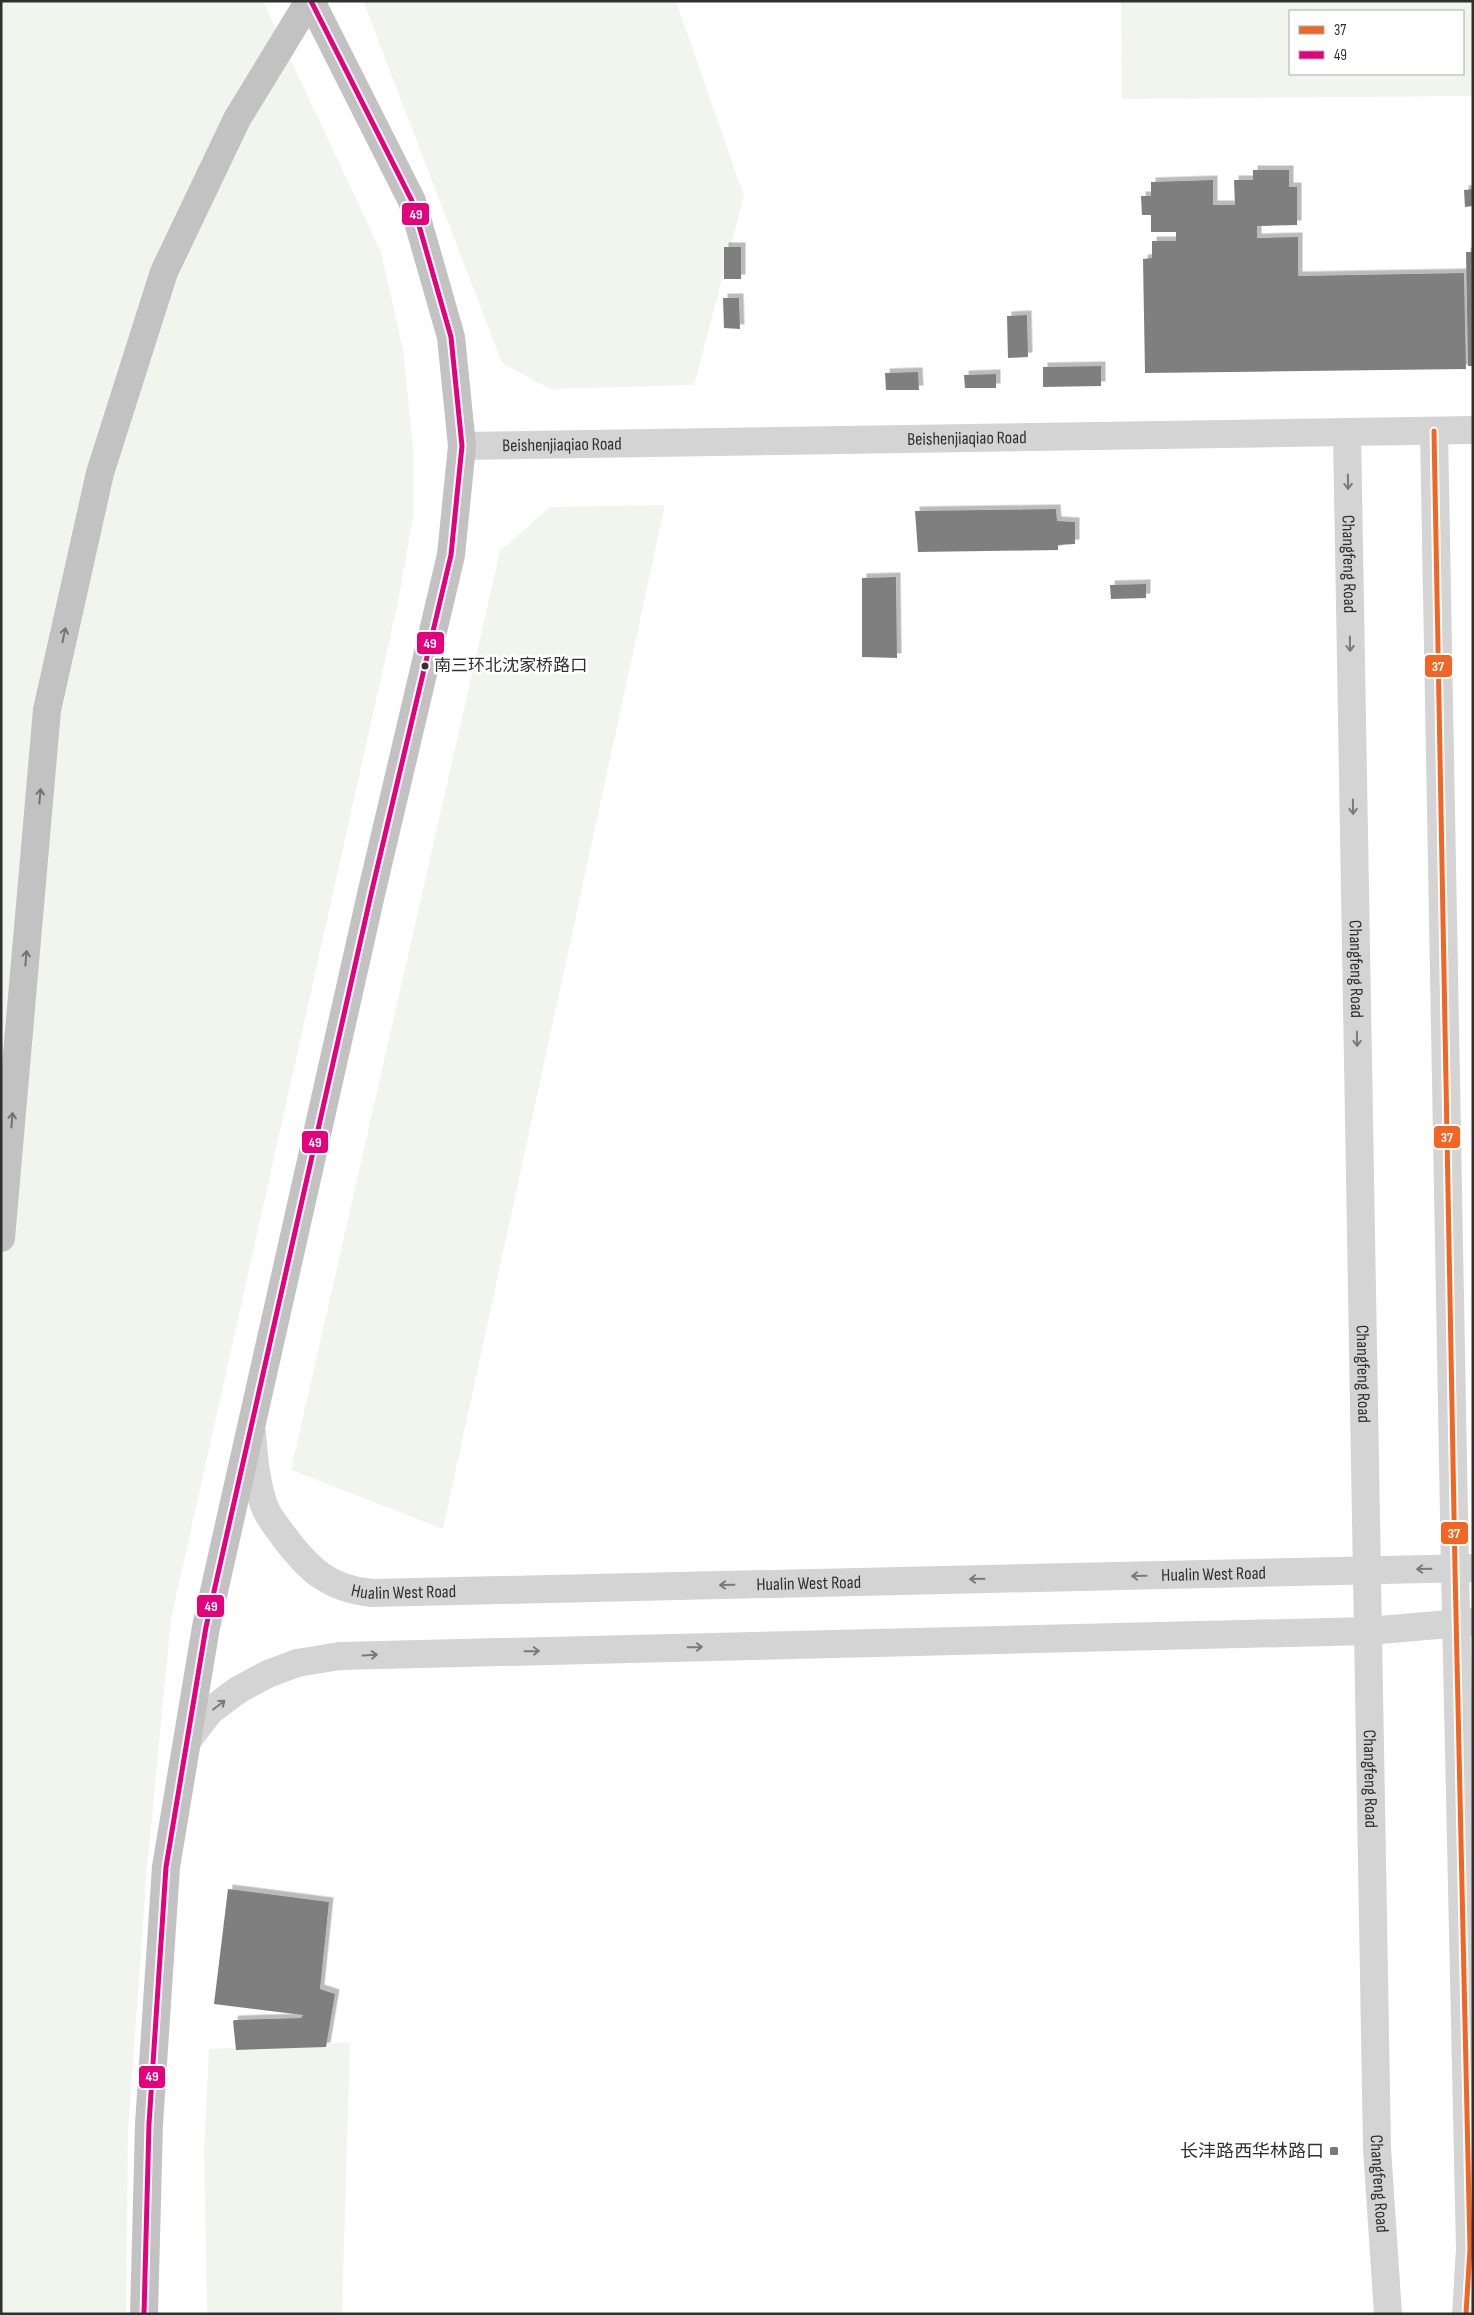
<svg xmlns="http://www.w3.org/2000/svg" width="1474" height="2315" viewBox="0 0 1474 2315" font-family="'Sofia Sans Condensed','Noto Sans SC',sans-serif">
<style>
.green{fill:#f2f5ed;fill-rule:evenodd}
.building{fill:#7f7f7f;filter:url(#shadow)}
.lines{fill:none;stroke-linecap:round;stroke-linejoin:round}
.minor{stroke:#d4d4d4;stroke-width:28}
.highway{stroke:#c2c2c2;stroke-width:28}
.bus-1-casing{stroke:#fff;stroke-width:9}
.bus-2-casing{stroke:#fff;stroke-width:9}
.bus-1{stroke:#f26522;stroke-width:5}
.bus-2{stroke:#e5007d;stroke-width:5}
.oneway{stroke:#7a7a7a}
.oneway2{stroke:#727272}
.bus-dot{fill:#303030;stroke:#fff;stroke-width:2}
.poi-dot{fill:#787878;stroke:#fff;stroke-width:2}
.labels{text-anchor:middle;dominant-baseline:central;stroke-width:5;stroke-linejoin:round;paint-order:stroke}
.bus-label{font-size:17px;fill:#303030;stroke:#fff;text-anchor:start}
.street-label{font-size:18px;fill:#303030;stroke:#fff}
.poi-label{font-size:18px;fill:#303030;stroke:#fff;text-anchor:end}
.line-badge{stroke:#fff;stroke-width:2}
.badge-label{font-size:14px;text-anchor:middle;font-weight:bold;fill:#fff}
</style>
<defs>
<filter id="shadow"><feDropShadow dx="4.5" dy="-4.5" stdDeviation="0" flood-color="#0004"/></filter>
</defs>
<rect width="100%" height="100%" fill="#fff"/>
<g class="green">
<polygon points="1,1 263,1 381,252 403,350 413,449 413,517 398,602 171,1619 147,1868 128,2131 126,2314 1,2314"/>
<polygon points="363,1 676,1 744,196 694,385 550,389 502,363"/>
<path d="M1121,1H1473V96L1122,99ZM1290,11H1463V74H1290Z"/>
<polygon points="665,505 443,1529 291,1470 500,551 550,507"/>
<polygon points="350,2042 342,2314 207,2314 204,2151 209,2049"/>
</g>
<g class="building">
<polygon points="1253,170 1289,170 1289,187 1297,187 1297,225 1257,226 1257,238 1298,237 1298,276 1464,273 1466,369 1145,373 1143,259 1152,258 1152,241 1176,241 1176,232 1151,232 1151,215 1142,215 1141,196 1151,196 1151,182 1213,180 1213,205 1235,205 1234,180 1253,180"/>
<polygon points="1473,189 1473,206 1465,207 1464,190"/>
<rect x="724" y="247" width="17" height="32"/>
<polygon points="1466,252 1473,252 1473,366 1468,366"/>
<polygon points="723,298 739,298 740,329 724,328"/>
<polygon points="1027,315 1028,357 1008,358 1007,316"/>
<polygon points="1101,366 1101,386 1043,387 1043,367"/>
<polygon points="918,372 919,390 886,390 885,373"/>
<polygon points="996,374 996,388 965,388 964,375"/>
<polygon points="1056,509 1057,521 1075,522 1075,544 1058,545 1058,550 918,552 915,511"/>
<polygon points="896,577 897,658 862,657 862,578"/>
<polygon points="1146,584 1146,598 1111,599 1110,585"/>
<polygon points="228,1889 329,1902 320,1989 335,1994 326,2047 236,2050 233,2021 235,2020 301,2018 303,2015 214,2004"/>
</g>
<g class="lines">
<g class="minor">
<polyline points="1434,431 1455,1569 1470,2249 1466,2314"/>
<path id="s1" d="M1347,433L1377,2148L1388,2314"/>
<path id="s2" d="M462,446L1473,430"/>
<path id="s3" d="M252,1433C254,1458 256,1482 264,1505C267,1515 276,1526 282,1534C307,1568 328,1589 372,1593L1473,1568"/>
<polyline points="187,1741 210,1711 238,1690 268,1674 297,1663 340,1656 1368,1631 1473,1622"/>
</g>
<g class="highway">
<polyline points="1,1238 47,710 100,473 164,272 237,119 309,1"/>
<polyline points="144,2314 149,2124 166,1867 206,1627 372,890 451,555 462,446 451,337 412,201 311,1"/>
</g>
<defs>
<polyline id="bus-1" points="1434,431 1455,1569 1470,2249 1466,2314"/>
<polyline id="bus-2" points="144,2314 149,2124 166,1867 206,1627 372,890 451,555 462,446 451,337 412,201 311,1"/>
</defs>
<use href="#bus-1" class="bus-1-casing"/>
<use href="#bus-2" class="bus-2-casing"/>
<use href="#bus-1" class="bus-1"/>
<use href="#bus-2" class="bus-2"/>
</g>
<defs><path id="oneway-shaft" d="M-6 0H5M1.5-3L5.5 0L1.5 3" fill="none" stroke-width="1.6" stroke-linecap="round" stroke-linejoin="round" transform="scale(1.25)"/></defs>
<g class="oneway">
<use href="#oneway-shaft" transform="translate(1348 482) rotate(89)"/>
<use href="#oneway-shaft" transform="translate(1350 644) rotate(89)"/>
<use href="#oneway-shaft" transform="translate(1353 807) rotate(89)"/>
<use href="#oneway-shaft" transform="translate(1357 1039) rotate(89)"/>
<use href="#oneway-shaft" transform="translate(1424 1569) rotate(179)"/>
<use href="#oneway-shaft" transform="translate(1139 1576) rotate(179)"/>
<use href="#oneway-shaft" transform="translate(977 1579) rotate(179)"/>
<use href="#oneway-shaft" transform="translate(727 1585) rotate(179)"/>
<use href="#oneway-shaft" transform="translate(695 1647) rotate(-1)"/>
<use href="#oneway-shaft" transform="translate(532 1651) rotate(-1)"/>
<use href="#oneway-shaft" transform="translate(370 1655) rotate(-3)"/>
<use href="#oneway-shaft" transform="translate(219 1705) rotate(-37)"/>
</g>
<g class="oneway2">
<use href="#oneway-shaft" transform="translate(64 635) rotate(-78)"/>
<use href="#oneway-shaft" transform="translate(40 796) rotate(-85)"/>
<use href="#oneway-shaft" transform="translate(26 958) rotate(-85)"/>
<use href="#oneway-shaft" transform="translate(12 1120) rotate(-85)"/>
</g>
<circle class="bus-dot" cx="425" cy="666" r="4.5"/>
<rect class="poi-dot" x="1329" y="2146" width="10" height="10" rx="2.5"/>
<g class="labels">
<g class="bus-label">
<text x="434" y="666">南三环北沈家桥路口</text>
</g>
<g class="street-label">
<text stroke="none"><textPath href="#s2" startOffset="505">Beishenjiaqiao Road</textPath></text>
<text stroke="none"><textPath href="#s2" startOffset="100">Beishenjiaqiao Road</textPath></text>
<text stroke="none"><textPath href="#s1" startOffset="131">Changfeng Road</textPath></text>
<text stroke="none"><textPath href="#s1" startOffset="536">Changfeng Road</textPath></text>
<text stroke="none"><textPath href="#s1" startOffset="941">Changfeng Road</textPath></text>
<text stroke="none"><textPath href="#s3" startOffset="1061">Hualin West Road</textPath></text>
<text stroke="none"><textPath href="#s3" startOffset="656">Hualin West Road</textPath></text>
<text stroke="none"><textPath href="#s3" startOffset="251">Hualin West Road</textPath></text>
<text stroke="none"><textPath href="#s1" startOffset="1346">Changfeng Road</textPath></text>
<text stroke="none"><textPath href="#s1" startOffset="1751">Changfeng Road</textPath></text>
</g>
<g class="poi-label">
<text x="1324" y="2151">长沣路西华林路口</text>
</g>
</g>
<g class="line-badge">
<rect x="401" y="202" width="29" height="24" rx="5" fill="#e5007d"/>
<rect x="416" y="631" width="29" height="24" rx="5" fill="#e5007d"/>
<rect x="1424" y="654" width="29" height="24" rx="5" fill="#f26522"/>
<rect x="1433" y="1125" width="28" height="24" rx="5" fill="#f26522"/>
<rect x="301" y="1130" width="28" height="24" rx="5" fill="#e5007d"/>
<rect x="1440" y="1521" width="29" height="24" rx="5" fill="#f26522"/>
<rect x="196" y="1594" width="29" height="24" rx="5" fill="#e5007d"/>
<rect x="138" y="2065" width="28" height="24" rx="5" fill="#e5007d"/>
</g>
<g class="badge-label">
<text x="416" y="219">49</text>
<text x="430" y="648">49</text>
<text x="1438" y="671">37</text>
<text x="1447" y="1142">37</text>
<text x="315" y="1147">49</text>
<text x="1454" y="1538">37</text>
<text x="211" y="1611">49</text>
<text x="152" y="2081">49</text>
</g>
<rect width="1474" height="2315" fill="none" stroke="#303030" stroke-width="5"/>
<rect x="1289" y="10" width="175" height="65" fill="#ffffff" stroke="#acacac"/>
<rect x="1299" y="26" width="25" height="8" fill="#f26522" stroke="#acacac"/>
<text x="1334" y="35" font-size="15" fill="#303030">37</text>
<rect x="1299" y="51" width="25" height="8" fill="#e5007d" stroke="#acacac"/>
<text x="1334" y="60" font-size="15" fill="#303030">49</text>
</svg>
